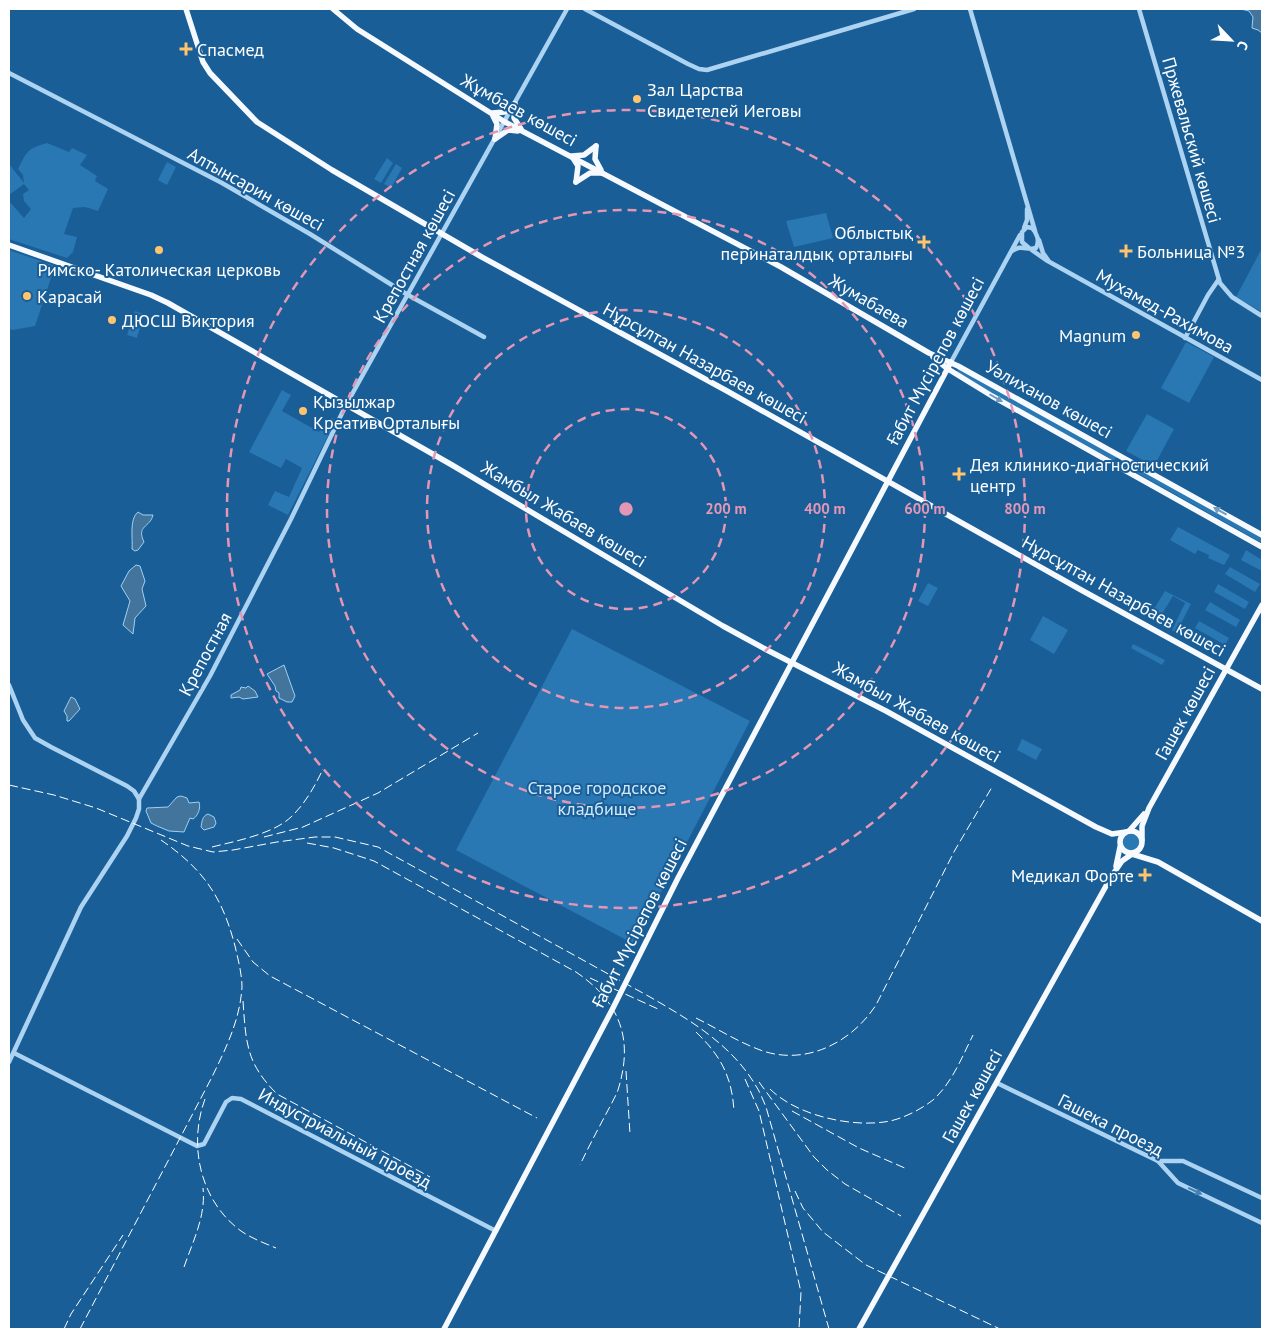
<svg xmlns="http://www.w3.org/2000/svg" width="1271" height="1338" viewBox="0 0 1271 1338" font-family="'PT Sans',sans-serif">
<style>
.green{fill:#2977b3}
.water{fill:#43749c;stroke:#9fd0f3}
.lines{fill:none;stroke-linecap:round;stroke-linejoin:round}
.minor{stroke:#acd3f1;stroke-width:4.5}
.major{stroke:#f6faff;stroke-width:5.5}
.rail{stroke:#fff;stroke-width:1;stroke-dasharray:9 4;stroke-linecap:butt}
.oneway{fill:#719cc1}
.oneway2{fill:#4581b2}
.ring{fill:none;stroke:#e497b5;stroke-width:2.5;stroke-dasharray:9 6}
.poi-dot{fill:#ffc46c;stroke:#195e97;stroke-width:2}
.labels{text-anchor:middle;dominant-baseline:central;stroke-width:4;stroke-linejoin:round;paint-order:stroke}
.poi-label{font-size:18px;fill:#fff;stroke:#195e97;text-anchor:start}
.street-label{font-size:18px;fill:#fff;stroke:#195e97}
.park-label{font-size:18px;fill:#d3eafc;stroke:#195e97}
.centre{fill:#e497b5;stroke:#195e97;stroke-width:2.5}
.ring-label{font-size:15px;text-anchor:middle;font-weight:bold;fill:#e497b5;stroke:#195e97;stroke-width:4;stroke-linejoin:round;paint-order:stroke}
</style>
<rect width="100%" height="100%" fill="#195e97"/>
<g class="green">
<path d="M47,143L69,152L72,148L87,155L80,165L97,176L95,181L108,189L98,211L85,207L73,208L64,234L77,237L73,252L67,258L9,239V201L24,218L31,209L24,201L23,194L29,190L24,184L9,195V164L24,183L23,175L18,169C27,151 27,149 47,143Z"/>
<polygon points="387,158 393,163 381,183 374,179"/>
<polygon points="167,162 176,167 167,185 158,180"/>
<polygon points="396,164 402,168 391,188 384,184"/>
<polygon points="826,213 833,238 794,247 786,221"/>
<polygon points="1262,248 1262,312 1236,297"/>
<polygon points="9,250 55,266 35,326 13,330 9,329"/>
<polygon points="135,311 144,314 137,338 127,335"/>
<polygon points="1186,342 1214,357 1189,403 1161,388"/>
<polygon points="959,368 1117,456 1114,461 956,373"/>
<polygon points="282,390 291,395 282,411 319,432 322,425 327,427 332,418 336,420 288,515 268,505 275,491 289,497 302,468 286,459 281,468 249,452"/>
<polygon points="1147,414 1174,429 1154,466 1126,451"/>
<polygon points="1122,459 1262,537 1262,543 1119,463"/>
<polygon points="1178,527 1230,555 1224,565 1208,558 1209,555 1198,550 1195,554 1170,540"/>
<polygon points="1246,550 1262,560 1262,571 1241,560"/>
<polygon points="1230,567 1260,584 1255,592 1225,574"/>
<polygon points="928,583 938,588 928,606 918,601"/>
<polygon points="1218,584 1249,602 1245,609 1214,592"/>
<polygon points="1165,591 1191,604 1176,633 1172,630 1185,603 1173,596 1157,622 1149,617"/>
<polygon points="1210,602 1240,620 1236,627 1205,610"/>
<polygon points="1043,616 1068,630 1054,654 1030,640"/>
<polygon points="1199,621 1229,638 1225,645 1195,628"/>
<polygon points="572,629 750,721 634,944 456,850"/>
<polygon points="1133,644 1165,660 1162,665 1131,648"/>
<polygon points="1022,739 1042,749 1036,760 1017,750"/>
<circle cx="1131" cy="842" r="9"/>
</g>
<g class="water">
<polygon points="1241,9 1262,9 1262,33 1258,30 1252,28 1253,17 1249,11"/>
<path d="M138,512L143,515H153C150,528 136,525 144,542L138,550L135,551L132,549C133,538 129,519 138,512Z"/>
<polygon points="136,565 140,566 145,581 142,589 146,606 135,618 133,634 123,625 130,601 121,586 129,571"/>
<polygon points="284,665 295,696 292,702 287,702 279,698 279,693 276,691 275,686 267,674"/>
<polygon points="248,686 255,691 258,697 243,699 239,697 231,698 231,695 240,690 241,687 246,688"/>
<polygon points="71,697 75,699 80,709 69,721 67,721 67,716 64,711"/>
<path d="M181,796L187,798L189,803L199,802C201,808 198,816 193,819L190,818L184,832L169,831L157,826L151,823L146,811L147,808L168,807L177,797Z"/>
<path d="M208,814L214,817L216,823L214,827L204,830L201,827C202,822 202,816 208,814Z"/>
</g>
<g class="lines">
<g class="minor">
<polyline points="585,9 688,64 699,69 707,70 914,9"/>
<polyline points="970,9 1035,231"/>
<polyline points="1139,9 1220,283 1232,297 1262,316"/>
<polyline points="9,73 222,183 310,234 408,295 484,337"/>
<polyline points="1024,228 1027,220 1027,209"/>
<polyline points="1039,240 1043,253 1048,260"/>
<path d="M1012,251C1022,244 1027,251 1036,248C1040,241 1037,233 1032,228L1027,227L1022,232V242L1029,248L1046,260L1262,380"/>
<polyline points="1185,338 1208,295 1219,279"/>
<polyline points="951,362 1020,235"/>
<polyline points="9,685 23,720 35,738 51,747 127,786 134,791 139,799 139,809 136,818 127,836 81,907 9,1062"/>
<polyline points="139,799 210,676 291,519 346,405 567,9"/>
<polyline points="14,1053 197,1146 204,1144 226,1102 232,1098 241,1099 496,1231"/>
<polyline points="997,1083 1158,1161 1178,1183 1262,1223"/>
<polyline points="1158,1161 1183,1161 1262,1198"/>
</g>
<g class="major">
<polyline points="186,9 203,62 210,73 257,122 332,170 480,256 727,391 1083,591 1262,689"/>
<polyline points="333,9 357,29 505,122 781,267 929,353 958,366 1262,535"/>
<polyline points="515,104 514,118 521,129"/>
<polyline points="492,113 505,112 514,104"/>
<polyline points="493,116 497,124 495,139"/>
<polyline points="495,139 508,130 518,131"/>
<polyline points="596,146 595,159 601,170"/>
<polyline points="572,156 584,155 596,146"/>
<polyline points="573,158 578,166 576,182"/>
<polyline points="576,182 590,173 602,173"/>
<polyline points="9,245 151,295 168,303 452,465 723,626 767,650 886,711 1096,827 1112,834 1126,832"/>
<polyline points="933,357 948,369 992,396 1262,547"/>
<circle cx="1131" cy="842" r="11"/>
<polyline points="1129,831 1144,814"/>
<polyline points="1142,840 1142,826 1149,808 1262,605"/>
<polyline points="1116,866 1120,847"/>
<polyline points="444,1329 613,1008 678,878 951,362"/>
<polyline points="859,1329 1111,877 1122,861 1132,854 1158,862 1262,921"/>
</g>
<g class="rail">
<path d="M9,785L54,795L96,808L188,846L213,852L233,850L277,842L315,837H335L378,847L650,997C690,1020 732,1045 756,1086C760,1092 763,1100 766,1107L829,1329"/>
<polyline points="264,837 303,827 378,793 478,733"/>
<path d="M307,843L334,848L374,861L576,972C620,1002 634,1039 618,1090C615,1098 610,1106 606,1114C597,1131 588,1148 580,1165"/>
<path d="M212,847C236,841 273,834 291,817C305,804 315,786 323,769"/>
<polyline points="237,939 253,962 270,976 537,1118"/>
<polyline points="590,978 658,1009"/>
<path d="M243,1001C246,1043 246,1063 277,1094L430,1177"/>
<path d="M696,1018C716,1028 735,1040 755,1048C801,1068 850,1045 876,1005L955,850L992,787"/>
<path d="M696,1032C721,1056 732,1077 734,1111"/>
<polyline points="626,1071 630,1134"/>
<polyline points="745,1079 759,1111 801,1292 799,1329"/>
<polyline points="759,1082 814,1157 827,1170 845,1184 901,1216"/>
<path d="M770,1089C796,1115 849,1127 884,1122C901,1120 920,1110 933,1100C952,1083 962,1057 973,1035"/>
<path d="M205,1099C188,1145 200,1201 241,1231C251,1238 264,1243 276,1248"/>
<polyline points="792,1111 859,1148 907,1169"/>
<polyline points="795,1191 803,1208 823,1232 866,1265 1000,1329"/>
<path d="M184,1267C193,1241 206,1216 203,1188"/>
<polyline points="64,1329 71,1314 123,1235"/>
<path d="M80,1329L212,1077C226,1048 240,1020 242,987C242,974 238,959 235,946C222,896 203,869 161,840"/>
</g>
</g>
<defs><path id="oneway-solid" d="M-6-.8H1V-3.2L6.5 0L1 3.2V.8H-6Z" transform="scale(1.25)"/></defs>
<g class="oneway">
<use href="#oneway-solid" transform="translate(996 398) rotate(30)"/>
<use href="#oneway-solid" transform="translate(1220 511) rotate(-151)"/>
</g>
<use class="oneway2" href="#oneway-solid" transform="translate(1195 1191) rotate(25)"/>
<g class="ring">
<circle cx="626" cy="509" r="100"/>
<circle cx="626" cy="509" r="199"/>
<circle cx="626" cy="509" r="299"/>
<circle cx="626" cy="509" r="399"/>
</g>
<g class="poi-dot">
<path d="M183.5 41.5h5v5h5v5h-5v5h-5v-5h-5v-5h5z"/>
<circle cx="637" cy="99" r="5"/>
<path d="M921.5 234.5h5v5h5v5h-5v5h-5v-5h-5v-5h5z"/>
<circle cx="159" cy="250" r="5"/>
<path d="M1123.5 243.5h5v5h5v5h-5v5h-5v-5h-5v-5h5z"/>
<circle cx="27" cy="296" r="5"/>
<circle cx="112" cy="320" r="5"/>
<circle cx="1136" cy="335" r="5"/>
<circle cx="303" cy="411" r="5"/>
<path d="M956.5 466.5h5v5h5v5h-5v5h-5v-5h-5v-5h5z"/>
<path d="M1142.5 867.5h5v5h5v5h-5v5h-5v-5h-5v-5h5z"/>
</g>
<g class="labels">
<g class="poi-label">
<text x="197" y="49">Спасмед</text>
<text x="647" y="89">Зал Царства<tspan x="647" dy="21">Свидетелей Иеговы</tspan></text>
<text x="913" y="232" text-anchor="end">Облыстық<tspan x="913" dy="21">перинаталдық орталығы</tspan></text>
<text x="1137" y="251">Больница №3</text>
<text x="159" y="269" text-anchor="middle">Римско- Католическая церковь</text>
<text x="37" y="296">Карасай</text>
<text x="122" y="320">ДЮСШ Виктория</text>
<text x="1126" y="335" text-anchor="end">Magnum</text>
<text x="313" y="401">Қызылжар<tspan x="313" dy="21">Креатив Орталығы</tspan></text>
<text x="970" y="464">Дея клинико-диагностический<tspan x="970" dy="21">центр</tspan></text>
<text x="1134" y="875" text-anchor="end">Медикал Форте</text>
</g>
<g class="street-label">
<text transform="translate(519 110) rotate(29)">Жұмбаев көшесі</text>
<text transform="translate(1192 140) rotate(74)">Пржевальский көшесі</text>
<text transform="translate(256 189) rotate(29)">Алтынсарин көшесі</text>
<text transform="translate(414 256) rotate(-61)">Крепостная көшесі</text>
<text transform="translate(869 301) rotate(30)">Жумабаева</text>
<text transform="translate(1165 311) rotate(29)">Мухамед-Рахимова</text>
<text transform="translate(935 361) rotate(-62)">Ғабит Мүсірепов көшесі</text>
<text transform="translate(705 363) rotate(29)">Нұрсұлтан Назарбаев көшесі</text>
<text transform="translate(1049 399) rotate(29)">Уәлиханов көшесі</text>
<text transform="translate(564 514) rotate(31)">Жамбыл Жабаев көшесі</text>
<text transform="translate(1124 596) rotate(29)">Нұрсұлтан Назарбаев көшесі</text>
<text transform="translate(205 654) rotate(-62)">Крепостная</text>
<text transform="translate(917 712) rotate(29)">Жамбыл Жабаев көшесі</text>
<text transform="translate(1185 713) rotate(-61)">Гашек көшесі</text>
<text transform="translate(639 923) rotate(-63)">Ғабит Мүсірепов көшесі</text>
<text transform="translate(972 1096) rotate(-61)">Гашек көшесі</text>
<text transform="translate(1111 1125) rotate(27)">Гашека проезд</text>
<text transform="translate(345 1138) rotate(28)">Индустриальный проезд</text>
</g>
<g class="park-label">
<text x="597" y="787">Старое городское<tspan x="597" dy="21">кладбище</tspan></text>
</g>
</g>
<circle cx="626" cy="509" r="8" class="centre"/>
<g class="ring-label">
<text x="726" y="514">200 m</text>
<text x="825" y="514">400 m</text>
<text x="925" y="514">600 m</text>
<text x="1025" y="514">800 m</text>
</g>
<rect width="1271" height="1338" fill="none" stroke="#ffffff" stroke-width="20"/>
<g transform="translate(1231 40) rotate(115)" stroke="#195e97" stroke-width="4" paint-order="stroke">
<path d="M0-4L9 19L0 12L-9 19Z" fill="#ffffff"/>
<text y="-8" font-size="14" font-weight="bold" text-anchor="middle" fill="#ffffff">С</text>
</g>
</svg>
